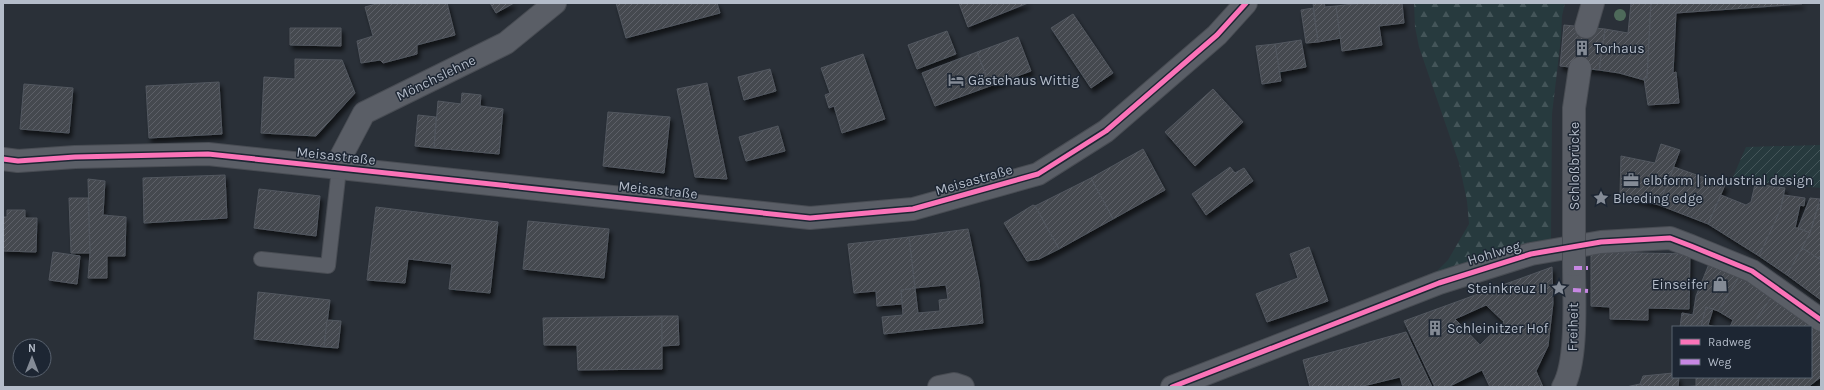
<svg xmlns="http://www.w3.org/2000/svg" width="1824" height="390" viewBox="0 0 1824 390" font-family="Karla,sans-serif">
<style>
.forest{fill:url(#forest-firs)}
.garden{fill:url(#garden-furrows)}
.building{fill:url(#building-hatch);stroke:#52575f;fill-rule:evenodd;filter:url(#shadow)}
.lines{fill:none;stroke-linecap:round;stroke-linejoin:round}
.service-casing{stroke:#484c53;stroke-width:16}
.minor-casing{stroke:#484c53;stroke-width:24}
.tertiary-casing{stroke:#484c53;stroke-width:24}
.service{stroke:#5a5e66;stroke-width:14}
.minor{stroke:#5a5e66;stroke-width:22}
.tertiary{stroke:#5a5e66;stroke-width:22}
.minor-bridge-casing{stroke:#484c53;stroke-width:24;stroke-linecap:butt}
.minor-bridge{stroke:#5a5e66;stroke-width:22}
.quiet{stroke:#c787e3;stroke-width:4;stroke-dasharray:8 4;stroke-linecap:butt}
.cycleway-casing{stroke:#1d2633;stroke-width:8}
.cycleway{stroke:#fb73b8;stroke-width:5}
.tree{fill:#4e6a5a}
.labels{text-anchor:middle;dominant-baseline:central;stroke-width:3;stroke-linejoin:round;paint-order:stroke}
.poi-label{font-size:14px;fill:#b4bcc9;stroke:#1d2633;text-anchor:start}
.street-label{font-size:14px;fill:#b4bcc9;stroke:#1d2633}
</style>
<defs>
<pattern id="forest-firs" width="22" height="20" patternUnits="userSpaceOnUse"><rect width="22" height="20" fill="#273a3e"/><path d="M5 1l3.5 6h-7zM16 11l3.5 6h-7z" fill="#445559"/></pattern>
<pattern id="garden-furrows" width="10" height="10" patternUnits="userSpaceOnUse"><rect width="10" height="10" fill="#273a3e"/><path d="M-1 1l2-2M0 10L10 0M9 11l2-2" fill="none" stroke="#445559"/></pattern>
<pattern id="building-hatch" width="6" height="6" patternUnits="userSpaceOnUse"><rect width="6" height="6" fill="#444950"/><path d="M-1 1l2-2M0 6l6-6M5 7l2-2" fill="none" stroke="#5d6168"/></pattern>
<filter id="shadow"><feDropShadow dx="2.5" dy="4.5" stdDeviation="2" flood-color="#0009"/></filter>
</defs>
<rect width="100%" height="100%" fill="#2a3038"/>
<polygon class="forest" points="1414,3 1565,3 1562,16 1561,38 1552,114 1551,241 1438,278 1436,272 1448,260 1469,224 1467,201 1459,163 1419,47 1415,27"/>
<polygon class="garden" points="1821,145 1821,188 1757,182 1733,177 1746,147"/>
<g class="building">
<polygon points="380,3 447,3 455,35 417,45 417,54 383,63 380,60 361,63 357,41 373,36 365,7"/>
<polygon points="490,3 514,3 496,13"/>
<polygon points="616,3 717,3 720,13 626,38"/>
<polygon points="959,3 1028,3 968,27"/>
<polygon points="1313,3 1324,3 1325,7 1336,6 1341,38 1318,42"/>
<polygon points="1361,3 1402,3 1404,23 1379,26 1382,45 1342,51 1336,6"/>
<polygon points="1631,3 1651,3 1647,78 1644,78 1644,80 1619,73 1599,70 1605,29 1628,33"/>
<polygon points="1651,3 1802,3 1802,4 1676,13 1673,73 1676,72 1679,103 1648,105 1644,78 1647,78"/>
<polygon points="1313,8 1318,42 1306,43 1301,10"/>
<polygon points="1073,14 1113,73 1091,88 1051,28"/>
<polygon points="1564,25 1605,29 1599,70 1560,66"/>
<polygon points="290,28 341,28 341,46 290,45"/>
<polygon points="947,31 956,54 917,69 908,45"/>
<polygon points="1018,37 1031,71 990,86 977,52"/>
<polygon points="1301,40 1306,67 1279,72 1275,44"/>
<polygon points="1275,44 1281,81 1262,84 1256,46"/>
<polygon points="977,52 990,86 935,106 922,73"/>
<polygon points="863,54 885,119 842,133 834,106 829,108 825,95 830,93 821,68"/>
<polygon points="295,59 342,60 355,93 316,136 261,133 264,77 295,79"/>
<polygon points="770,69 776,91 744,100 738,77"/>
<polygon points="219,82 222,134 149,138 146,86"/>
<polygon points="707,83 727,179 695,177 677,89"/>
<polygon points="24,84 73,88 69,133 20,129"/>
<polygon points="1213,89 1243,122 1195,166 1165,132"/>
<polygon points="462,93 481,95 480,106 503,109 499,154 434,148 438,101 461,104"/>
<polygon points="608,112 670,117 664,173 603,166"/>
<polygon points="418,115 436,117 434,148 415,146"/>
<polygon points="778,126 785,151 746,161 739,137"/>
<polygon points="1661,144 1680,150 1659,205 1620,195 1621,156 1655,163"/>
<polygon points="1143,149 1165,190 1113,219 1091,178"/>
<polygon points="1230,167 1235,173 1244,168 1253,181 1206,215 1192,194"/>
<polygon points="1674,167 1725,185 1708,224 1659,205"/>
<polygon points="225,175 227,218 144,223 143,178"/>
<polygon points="1091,178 1113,219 1059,249 1035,206"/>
<polygon points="88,179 105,181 103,215 126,217 125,256 107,256 107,278 88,278 90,253"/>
<polygon points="1755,184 1785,188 1780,211 1759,256 1708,224 1721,195 1746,205 1751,202"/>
<polygon points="259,189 320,196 316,236 254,228"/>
<polygon points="1784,195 1805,198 1804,206 1800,205 1795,228 1798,228 1810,233 1787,275 1759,256 1780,211"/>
<polygon points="69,198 88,198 90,253 71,253"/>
<polygon points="1810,198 1820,199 1810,233 1798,228"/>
<polygon points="1819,204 1821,204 1821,256 1819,259 1802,248 1810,233"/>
<polygon points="1033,205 1035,206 1059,249 1039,259 1027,261 1004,223"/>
<polygon points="376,207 498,222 490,293 449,289 452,264 408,259 405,283 367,280"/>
<polygon points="7,210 25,210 25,218 37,218 36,252 3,251 3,217 7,217"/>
<polygon points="528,221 609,229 604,278 523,269"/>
<path d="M968,229L979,281L983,323L884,334L882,317L903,315L901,290L915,288L909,237ZM946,285L948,299L939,300L940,311L918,313L915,288Z"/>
<polygon points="909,237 915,288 901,290 902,304 877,306 876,291 854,293 848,244"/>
<polygon points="1309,247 1328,301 1267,322 1256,294 1298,278 1290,254"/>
<polygon points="1802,248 1821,260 1821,300 1787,275"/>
<polygon points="53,252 80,256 77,284 49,280"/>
<polygon points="1591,252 1690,254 1689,309 1648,308 1648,320 1610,319 1610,307 1591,306"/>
<polygon points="1709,264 1739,277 1718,311 1706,307 1701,327 1680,327 1682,313 1693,315 1696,296"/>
<path d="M1552,267L1553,303L1548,346L1536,371L1543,387H1490L1482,370L1448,387H1435L1404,321ZM1486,305L1504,322L1480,345L1455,319Z"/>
<polygon points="1739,277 1773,295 1751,327 1730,327 1733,320 1718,311"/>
<polygon points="258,292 330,300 324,347 254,339"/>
<polygon points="1773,295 1821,326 1821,377 1808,387 1774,387 1766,377 1811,377 1811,327 1751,327"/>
<polygon points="1706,307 1713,309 1708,325 1716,327 1701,327"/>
<polygon points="662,316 662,369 578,370 577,345 544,345 543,318"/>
<polygon points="662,316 678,316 679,345 662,346"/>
<polygon points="327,320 341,321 338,348 324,347"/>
<polygon points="1406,332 1432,387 1403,387 1400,377 1359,387 1310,387 1303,360"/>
<polygon points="1673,373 1673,377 1679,377 1678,387 1644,387 1640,384 1643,376"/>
<polygon points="1696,377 1716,377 1716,387 1678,387 1696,386"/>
<polygon points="1716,377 1766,377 1774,387 1716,387"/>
<polygon points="1640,384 1644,387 1626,387"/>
</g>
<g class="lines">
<defs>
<polyline id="service" points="261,259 328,266 339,169"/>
<g id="minor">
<polyline points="1586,27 1593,3"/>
<polyline points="335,168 364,113 506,43 555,3"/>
<polyline points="939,387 954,384 963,387"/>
<polyline points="1172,387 1439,283 1531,254 1601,242 1670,238 1691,246 1752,271 1821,320"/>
<path d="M1563,387C1578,361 1574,297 1574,265"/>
</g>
<polyline id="tertiary" points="3,159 18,161 75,157 208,154 810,218 913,209 1038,174 1106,131 1217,35 1246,3"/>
</defs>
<use href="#service" class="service-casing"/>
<use href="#minor" class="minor-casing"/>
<use href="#tertiary" class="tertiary-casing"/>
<use href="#service" class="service"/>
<use href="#minor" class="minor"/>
<use href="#tertiary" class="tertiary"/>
<defs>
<polyline id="minor-bridge" points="1574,265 1574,108 1580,68"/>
</defs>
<use href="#minor-bridge" class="minor-bridge-casing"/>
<use href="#minor-bridge" class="minor-bridge"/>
<g class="quiet">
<polyline points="1574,268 1588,268"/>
<polyline points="1573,290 1588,291"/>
</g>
<defs>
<g id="cycleway">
<polyline points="3,159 18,161 75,157 208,154 810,218 913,209 1038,174 1106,131 1217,35 1246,3"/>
<polyline points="1172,387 1439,283 1531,254 1601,242 1670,238 1691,246 1752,271 1821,320"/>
</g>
</defs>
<use href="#cycleway" class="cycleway-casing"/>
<use href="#cycleway" class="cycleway"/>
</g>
<circle class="tree" cx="1620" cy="15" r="6"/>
<defs>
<symbol id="building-bare" viewBox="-9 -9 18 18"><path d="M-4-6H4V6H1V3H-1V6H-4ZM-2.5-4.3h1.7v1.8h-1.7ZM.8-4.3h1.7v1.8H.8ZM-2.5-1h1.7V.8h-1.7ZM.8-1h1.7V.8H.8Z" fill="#848b96" stroke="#1d2633" stroke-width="2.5" paint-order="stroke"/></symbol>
<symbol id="hotel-bare" viewBox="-9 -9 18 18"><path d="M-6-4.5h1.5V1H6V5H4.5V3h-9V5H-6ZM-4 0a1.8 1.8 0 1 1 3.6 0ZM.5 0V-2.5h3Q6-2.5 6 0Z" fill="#848b96" stroke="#1d2633" stroke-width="2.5" paint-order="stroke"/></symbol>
<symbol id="office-bare" viewBox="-9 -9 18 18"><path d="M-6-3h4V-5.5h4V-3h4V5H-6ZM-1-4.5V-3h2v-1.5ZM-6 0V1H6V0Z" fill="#848b96" stroke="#1d2633" stroke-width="2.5" paint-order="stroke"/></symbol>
<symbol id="sight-bare" viewBox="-9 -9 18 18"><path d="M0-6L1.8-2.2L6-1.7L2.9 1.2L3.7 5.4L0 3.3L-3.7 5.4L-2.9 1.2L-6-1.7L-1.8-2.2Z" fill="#848b96" stroke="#1d2633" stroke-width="2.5" paint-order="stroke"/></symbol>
<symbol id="shop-bare" viewBox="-9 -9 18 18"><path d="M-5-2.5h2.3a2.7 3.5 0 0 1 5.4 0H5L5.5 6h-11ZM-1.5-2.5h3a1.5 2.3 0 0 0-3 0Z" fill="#848b96" stroke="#1d2633" stroke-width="2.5" paint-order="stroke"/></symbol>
</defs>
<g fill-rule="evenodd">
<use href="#building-bare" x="1571" y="37" width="22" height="22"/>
<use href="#hotel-bare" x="945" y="69" width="22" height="22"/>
<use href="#office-bare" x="1620" y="169" width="22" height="22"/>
<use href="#sight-bare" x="1590" y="187" width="22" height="22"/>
<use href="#shop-bare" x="1709" y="273" width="22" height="22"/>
<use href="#sight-bare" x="1548" y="277" width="22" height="22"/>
<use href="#building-bare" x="1424" y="317" width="22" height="22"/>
</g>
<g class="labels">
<g class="poi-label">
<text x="1594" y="48">Torhaus</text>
<text x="968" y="80">Gästehaus Wittig</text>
<text x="1643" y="180">elbform | industrial design</text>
<text x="1613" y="198">Bleeding edge</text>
<text x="1708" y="284" text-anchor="end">Einseifer</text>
<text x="1547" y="288" text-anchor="end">Steinkreuz II</text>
<text x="1447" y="328">Schleinitzer Hof</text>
</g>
<g class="street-label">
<text transform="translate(436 78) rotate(-26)">Mönchslehne</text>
<text transform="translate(336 156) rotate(6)">Meisastraße</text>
<text transform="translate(1574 166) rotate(-90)">Schloßbrücke</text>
<text transform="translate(974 180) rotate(-16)">Meisastraße</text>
<text transform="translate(658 190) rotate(6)">Meisastraße</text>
<text transform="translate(1494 253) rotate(-17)">Hohlweg</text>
<text transform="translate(1573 327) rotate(-89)">Freiheit</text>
</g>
</g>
<rect width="1824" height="390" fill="none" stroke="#b4bcc9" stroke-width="8"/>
<rect x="1672" y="326" width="140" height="52" fill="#1d2633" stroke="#59626f"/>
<rect x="1680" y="339" width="20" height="6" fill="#fb73b8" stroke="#59626f"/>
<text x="1708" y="346" font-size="12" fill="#b4bcc9">Radweg</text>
<rect x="1680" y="359" width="20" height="6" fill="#c787e3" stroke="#59626f"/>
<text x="1708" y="366" font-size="12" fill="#b4bcc9">Weg</text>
<g transform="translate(32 358)"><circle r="19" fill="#1d2633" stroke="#59626f"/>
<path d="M0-3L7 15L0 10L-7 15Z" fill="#848b96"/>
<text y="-6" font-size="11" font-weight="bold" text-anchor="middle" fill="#b4bcc9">N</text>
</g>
</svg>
